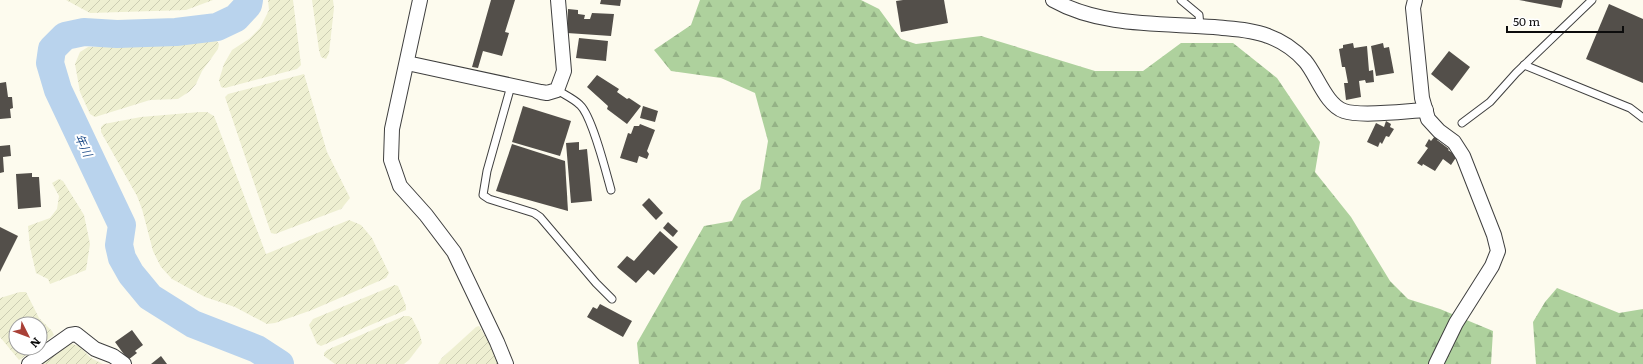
<svg xmlns="http://www.w3.org/2000/svg" width="1643" height="364" viewBox="0 0 1643 364" font-family="Literata,'Noto Sans JP',serif">
<style>
.farmland{fill:url(#farmland-furrows)}
.forest{fill:url(#forest-firs)}
.lines{fill:none;stroke-linecap:round;stroke-linejoin:round}
.river{stroke:#b9d3ed;stroke-width:28}
.building{fill:#534f4a}
.lane-casing{stroke:#3f3f3f;stroke-width:9}
.street-casing{stroke:#3f3f3f;stroke-width:16}
.lane{stroke:#fff;stroke-width:7}
.street{stroke:#fff;stroke-width:14}
.labels{text-anchor:middle;dominant-baseline:central;stroke-width:4;stroke-linejoin:round;paint-order:stroke}
.water-label{font-size:12px;font-style:italic;fill:#27538d;stroke:#fff}
</style>
<defs>
<pattern id="farmland-furrows" width="10" height="10" patternUnits="userSpaceOnUse"><rect width="10" height="10" fill="#eeefd1"/><path d="M-1 1l2-2M0 10L10 0M9 11l2-2" fill="none" stroke="#cbccb2"/></pattern>
<pattern id="forest-firs" width="22" height="20" patternUnits="userSpaceOnUse"><rect width="22" height="20" fill="#aed19d"/><path d="M5 1l3.5 6h-7zM16 11l3.5 6h-7z" fill="#94b286"/></pattern>
</defs>
<rect width="100%" height="100%" fill="#fdfbee"/>
<g class="farmland">
<polygon points="66,0 213,0 186,10 90,13"/>
<polygon points="268,0 293,0 301,65 297,69 225,88 221,87 219,80 224,64 232,50 249,39 260,28 269,10"/>
<polygon points="312,0 333,0 334,8 329,53 326,59 321,57 319,50"/>
<polygon points="212,39 216,40 219,44 218,49 202,71 196,84 190,91 178,99 150,100 95,117 90,114 80,92 75,64 80,52 88,47 167,45"/>
<polygon points="304,74 327,152 350,198 341,209 275,234 271,233 225,97 228,94"/>
<polygon points="200,112 207,112 214,116 266,254 349,220 361,225 372,238 389,273 386,278 312,310 275,323 267,324 235,307 205,297 172,279 161,267 153,251 142,209 137,196 101,132 101,127 104,124 141,117"/>
<polygon points="59,179 63,181 84,215 90,244 86,270 50,284 48,279 36,273 30,247 28,226 50,218 57,209 59,196 52,183"/>
<polygon points="395,285 398,286 406,306 406,310 321,346 317,344 309,325 313,319"/>
<polygon points="20,292 26,292 39,318 52,331 54,335 40,346 40,324 16,324 16,348 37,348 19,360 0,337 0,298"/>
<polygon points="404,316 409,316 412,318 419,332 422,343 409,360 404,364 335,364 324,356 324,353 327,350"/>
<polygon points="479,326 495,352 498,364 438,364 442,358 476,327"/>
<polygon points="69,343 79,346 91,358 103,364 39,364"/>
</g>
<g class="forest">
<polygon points="700,0 861,0 879,9 901,39 916,44 981,36 1095,71 1143,71 1181,43 1233,43 1277,78 1320,142 1315,172 1351,217 1390,281 1408,299 1440,309 1493,331 1491,364 639,364 637,343 704,226 732,221 742,201 760,189 768,141 755,93 721,78 671,71 654,50 691,25"/>
<polygon points="1557,288 1619,313 1643,309 1643,364 1536,364 1533,322 1545,302"/>
</g>
<g class="lines">
<polyline class="river" points="249,0 248,5 236,18 217,27 176,32 117,34 84,32 65,36 52,49 50,63 58,90 122,225 119,245 122,258 131,274 150,297 193,324 257,349 280,364"/>
</g>
<g class="building">
<polygon points="491,0 515,0 505,32 509,33 502,56 483,51 478,68 472,67"/>
<polygon points="601,0 621,0 620,6 600,4"/>
<polygon points="903,0 944,0 948,23 901,32 896,1"/>
<polygon points="1519,0 1563,0 1561,8"/>
<polygon points="1609,4 1643,19 1643,83 1586,59"/>
<polygon points="568,9 578,10 578,14 585,15 584,19 590,19 592,13 614,14 611,36 567,33"/>
<polygon points="579,38 608,41 606,61 576,58"/>
<polygon points="1353,43 1354,48 1367,46 1369,71 1373,70 1374,82 1366,83 1365,80 1359,81 1361,97 1346,100 1344,83 1348,83 1345,67 1342,67 1339,49 1343,48 1343,45"/>
<polygon points="1383,43 1384,48 1389,47 1394,73 1376,76 1371,46"/>
<polygon points="1449,51 1470,67 1452,91 1431,74"/>
<polygon points="597,75 619,89 617,92 627,99 629,98 641,106 627,124 607,109 608,106 587,87"/>
<polygon points="6,82 8,97 12,97 13,108 10,109 11,118 0,119 0,83"/>
<polygon points="523,106 571,121 560,156 512,142"/>
<polygon points="643,106 658,111 655,122 640,118"/>
<polygon points="1386,121 1391,124 1390,127 1394,129 1389,137 1386,136 1382,144 1380,142 1378,147 1367,142 1376,123 1384,127"/>
<polygon points="640,124 655,130 647,151 649,154 647,159 639,156 637,163 620,158 628,133 631,134 634,126 639,126"/>
<polygon points="1435,136 1439,138 1437,140 1449,149 1448,150 1457,156 1451,165 1443,159 1435,171 1423,164 1422,166 1417,163 1428,148 1425,146 1429,139 1431,141"/>
<polygon points="579,142 579,150 587,149 592,201 571,203 566,143"/>
<polygon points="512,144 565,161 568,211 496,191"/>
<polygon points="10,145 11,156 3,157 4,172 0,173 0,146"/>
<polygon points="32,173 32,177 39,177 41,207 18,209 16,174"/>
<polygon points="649,198 663,213 656,220 642,205"/>
<polygon points="668,222 678,231 673,237 663,228"/>
<polygon points="0,227 18,236 0,272"/>
<polygon points="660,231 678,247 654,275 648,270 636,283 617,267 627,256 634,261"/>
<polygon points="600,304 632,321 623,337 587,317 593,307 597,309"/>
<polygon points="132,330 143,345 135,351 137,353 128,360 115,342"/>
<polygon points="161,356 167,364 151,364"/>
</g>
<g class="lines">
<defs>
<g id="lane">
<polyline points="1181,0 1199,15 1200,26"/>
<polyline points="1524,65 1630,108 1643,118"/>
<polyline points="511,86 487,171 483,195 489,199 534,213 540,217 596,283 612,299"/>
<path d="M557,90C565,95 574,99 580,105C592,116 606,172 611,190"/>
<polyline points="1462,123 1490,102 1516,73 1592,0"/>
</g>
<g id="street">
<polyline points="420,0 392,129 391,160 400,186 426,215 454,252 497,342 506,364"/>
<path d="M1053,0C1101,27 1161,23 1214,27C1231,29 1251,29 1268,36C1282,41 1295,50 1305,61C1317,75 1326,105 1344,111C1361,117 1406,111 1426,110"/>
<polyline points="1415,0 1413,8 1422,98 1428,119 1439,131 1454,142 1463,156 1494,235 1498,251 1492,266 1456,323 1436,364"/>
<polyline points="407,63 541,92 547,93 557,90 564,71 558,0"/>
<polyline points="29,364 70,335 76,334 95,349 113,356 124,364"/>
</g>
</defs>
<use href="#lane" class="lane-casing"/>
<use href="#street" class="street-casing"/>
<use href="#lane" class="lane"/>
<use href="#street" class="street"/>
</g>
<g class="labels">
<g class="water-label">
<text transform="translate(84 145) rotate(65)">年川</text>
</g>
</g>
<g transform="translate(28 336) rotate(132)"><circle r="19" fill="#ffffff" stroke="#9e9e9e"/>
<path d="M0-3L7 15L0 10L-7 15Z" fill="#a94037"/>
<text y="-6" font-size="11" font-weight="bold" text-anchor="middle" fill="#0c0c0c">N</text>
</g>
<path d="M1507 26v6h116v-6" fill="none" stroke="#0c0c0c" stroke-width="2"/>
<text x="1513" y="26" font-size="12" fill="#0c0c0c" stroke="#ffffff" stroke-width="3" paint-order="stroke">50 m</text>
</svg>
